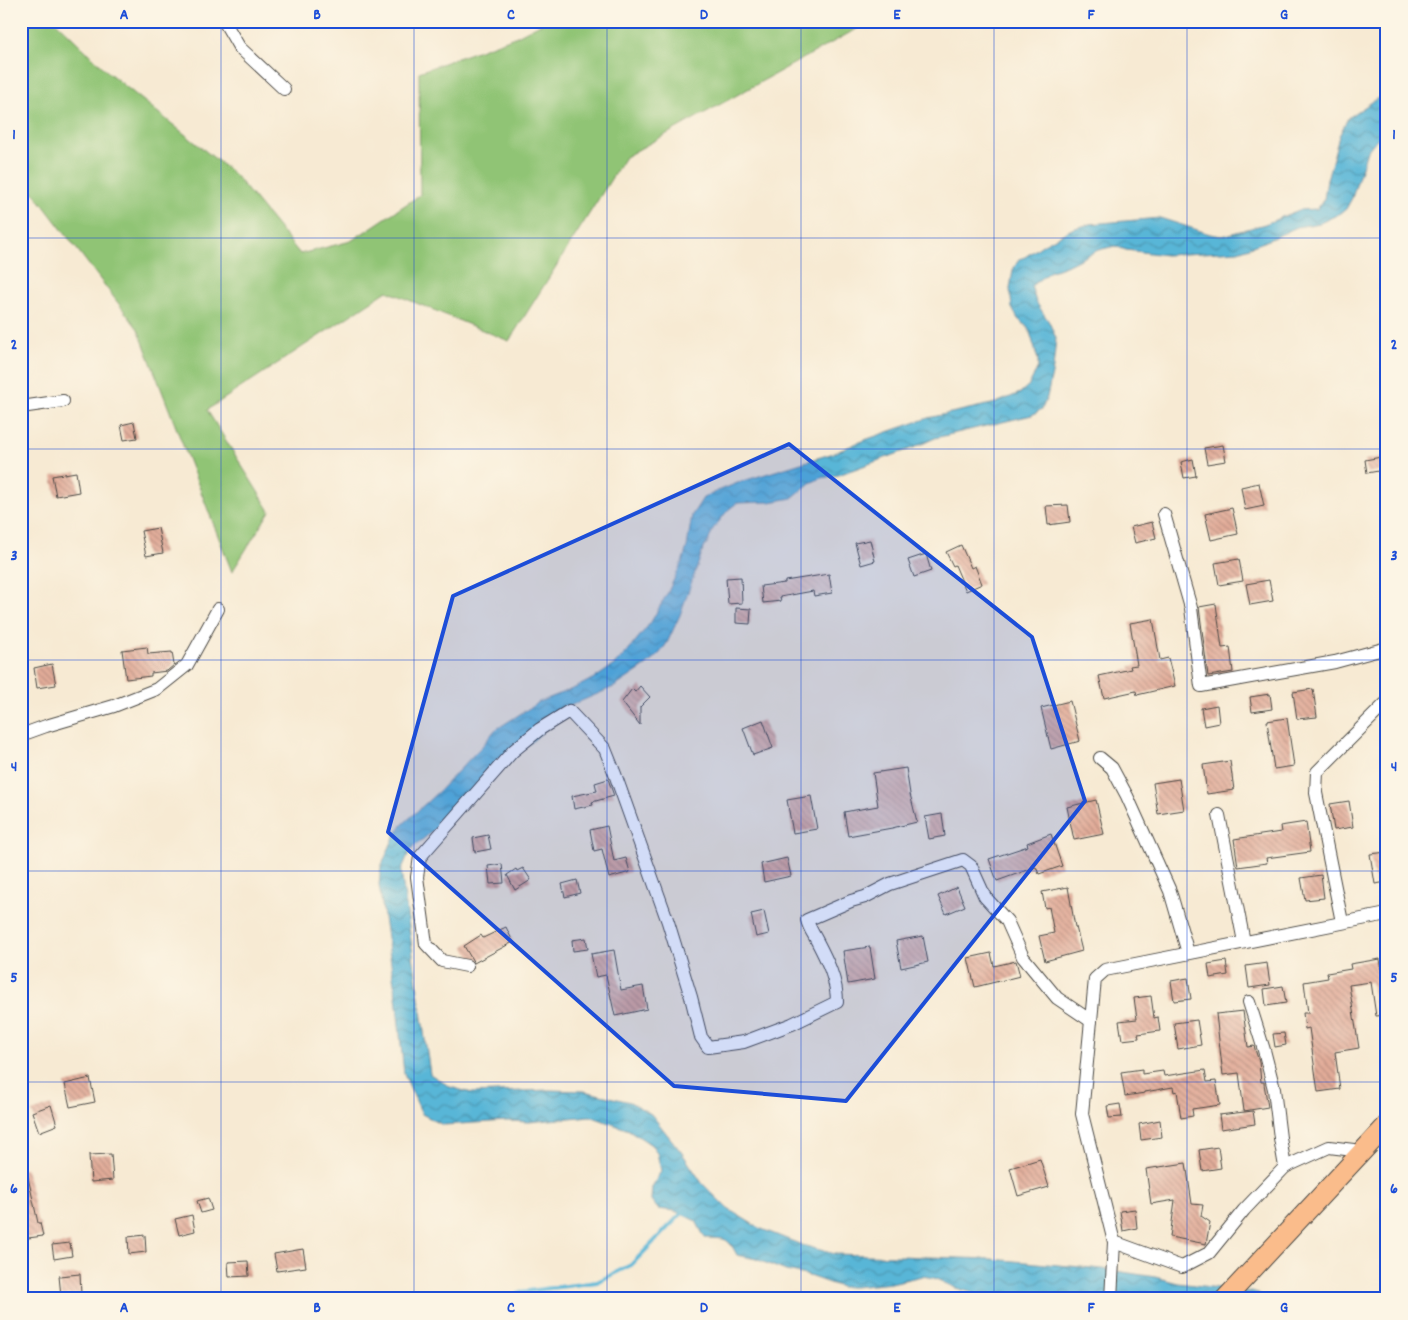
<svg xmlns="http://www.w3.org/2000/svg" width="1408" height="1320" viewBox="0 0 1408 1320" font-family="Dekko,sans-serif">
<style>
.grass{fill:#90c475;stroke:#5e7850}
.water{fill:url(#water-waves);stroke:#427081}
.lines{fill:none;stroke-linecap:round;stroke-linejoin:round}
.stream{stroke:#59b6d7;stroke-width:4}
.building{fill:url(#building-back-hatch)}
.minor-casing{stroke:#4a4844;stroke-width:14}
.highway-casing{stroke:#4a4844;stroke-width:21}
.minor{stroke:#fff;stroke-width:12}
.highway{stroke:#fabc8b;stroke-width:19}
.marked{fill:#1d4ed8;fill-opacity:0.2;stroke:#1d4ed8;stroke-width:4;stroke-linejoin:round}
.grid{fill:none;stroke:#1d4ed8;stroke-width:1;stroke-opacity:0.55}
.neatline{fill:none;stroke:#1d4ed8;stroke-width:2}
.grid-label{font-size:16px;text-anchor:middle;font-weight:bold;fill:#1d4ed8}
</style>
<defs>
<pattern id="water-waves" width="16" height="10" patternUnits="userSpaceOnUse" patternTransform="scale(1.25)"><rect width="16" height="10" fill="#59b6d7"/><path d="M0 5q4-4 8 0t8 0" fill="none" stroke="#4a94af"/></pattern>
<pattern id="building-back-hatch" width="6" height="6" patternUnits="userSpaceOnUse" patternTransform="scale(1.25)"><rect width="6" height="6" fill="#e2ac99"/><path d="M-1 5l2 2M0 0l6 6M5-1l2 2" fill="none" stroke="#b78c7d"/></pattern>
</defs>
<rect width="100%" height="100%" fill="#fcf5e5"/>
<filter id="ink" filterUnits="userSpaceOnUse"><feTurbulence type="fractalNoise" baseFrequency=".02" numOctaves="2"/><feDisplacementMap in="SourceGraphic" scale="10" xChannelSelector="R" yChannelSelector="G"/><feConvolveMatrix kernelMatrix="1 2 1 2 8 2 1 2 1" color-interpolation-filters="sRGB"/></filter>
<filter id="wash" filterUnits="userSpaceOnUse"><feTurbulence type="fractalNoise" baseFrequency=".0096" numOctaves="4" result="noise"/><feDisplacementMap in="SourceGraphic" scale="20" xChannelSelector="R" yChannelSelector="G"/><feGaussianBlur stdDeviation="1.12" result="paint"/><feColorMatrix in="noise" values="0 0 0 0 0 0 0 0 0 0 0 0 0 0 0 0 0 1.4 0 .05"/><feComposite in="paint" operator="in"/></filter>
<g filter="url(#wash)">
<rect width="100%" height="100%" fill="#f7ead3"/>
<polygon class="grass" points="21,21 55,21 109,73 234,174 300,254 351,241 420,195 419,72 515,37 546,21 871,21 625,157 509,341 387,291 207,410 270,511 232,572 138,329 21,176"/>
<path class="water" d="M1387,92V127L1367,151L1352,198L1346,209L1341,213L1320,223L1297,227L1264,242L1238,251L1166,255L1126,250L1115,246L1098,250L1066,266L1049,272L1031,286L1036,302L1049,322L1056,338L1053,369L1047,397L1042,409L1032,415L935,438L913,448L838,475L821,478L810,483L792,498L770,502L737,503L728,510L713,529L708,542L704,547L680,615L667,643L660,653L647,665L616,686L572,705L439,826L410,850L401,871L430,1074L450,1087L472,1093L549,1090L584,1091L630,1102L651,1114L682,1153L702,1183L728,1209L759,1228L802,1245L835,1254L991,1259L1103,1269L1155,1277L1178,1283L1251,1292L1276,1299H995L956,1288L934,1278L922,1276L891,1283L854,1287H841L806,1275L786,1271L756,1259L737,1255C727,1236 726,1239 705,1238L696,1221L675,1211L658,1209L651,1200L652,1187L661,1171L657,1153L654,1148L650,1144L629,1130L590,1116L529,1122L506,1121L443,1125L422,1114L404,1074L396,996L379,885L381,867L394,837L401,826L439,791L483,745L495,730L539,702L575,688L598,676L614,665L627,652L651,622L668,592L683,560L687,547L692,515L703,498L713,493L740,482L837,452L859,442L928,418L996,403L1020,393L1029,385L1038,367V360L1030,332L1027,327L1018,319L1012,308L1010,289L1013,270L1019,259L1025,257L1044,244L1072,229L1090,224L1160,218L1210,234L1222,236L1265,224L1299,210L1317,209L1324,199L1327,180L1339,136L1348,118Z"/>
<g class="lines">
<polyline class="stream" points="512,1299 521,1292 597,1282 631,1265 685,1210"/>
</g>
<g id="blocks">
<g class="building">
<polygon points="134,422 137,438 124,440 121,425"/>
<polygon points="1223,445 1226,461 1207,464 1204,448"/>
<polygon points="1381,457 1384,470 1367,473 1365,460"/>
<polygon points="1193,459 1196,476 1184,478 1181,462"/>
<polygon points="76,472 79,492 56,496 52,476"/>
<polygon points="1259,483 1264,506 1245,510 1241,487"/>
<polygon points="1068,505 1070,522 1048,525 1046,506"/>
<polygon points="1232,508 1238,534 1211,540 1205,514"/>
<polygon points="1152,522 1156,538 1135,543 1131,527"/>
<polygon points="158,528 163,553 146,556 141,531"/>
<polygon points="870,540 875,561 861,565 855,543"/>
<polygon points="961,545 971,568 975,566 982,584 966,591 955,565 953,566 946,552"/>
<polygon points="926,554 931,571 914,577 908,560"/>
<polygon points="1239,559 1243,581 1219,585 1215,563"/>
<polygon points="829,574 832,593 814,596 813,591 780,597 781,601 763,603 761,586 785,583 785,581"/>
<polygon points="741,577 742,603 728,604 726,578"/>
<polygon points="1269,580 1273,601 1250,605 1246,584"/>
<polygon points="1216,604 1222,648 1230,647 1233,672 1208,676 1199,607"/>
<polygon points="736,608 751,609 750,624 736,623"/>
<polygon points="1153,619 1160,660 1168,658 1175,686 1137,695 1136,691 1104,698 1099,676 1131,669 1130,666 1137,665 1130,623"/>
<polygon points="147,647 148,654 172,652 174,665 167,671 151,673 151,676 126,679 122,650"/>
<polygon points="52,664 56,685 37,688 34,668"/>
<polygon points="640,686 650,697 640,707 640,725 622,702 632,689 635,692"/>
<polygon points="1313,689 1317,717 1297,719 1293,692"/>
<polygon points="1270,694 1272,709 1252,712 1250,697"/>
<polygon points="1070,701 1080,741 1051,749 1041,708"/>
<polygon points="1217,705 1219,723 1204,726 1201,708"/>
<polygon points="1287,718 1294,766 1274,769 1267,721"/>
<polygon points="763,720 773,748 753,755 743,728"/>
<polygon points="1230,761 1234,790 1207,794 1203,765"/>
<polygon points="906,768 910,794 917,822 892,828 848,836 844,812 878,806 873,773"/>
<polygon points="608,779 614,796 592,802 593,805 574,809 572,796 597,791 595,783"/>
<polygon points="1179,779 1184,810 1158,814 1153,783"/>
<polygon points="811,796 817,829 793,833 787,800"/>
<polygon points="1096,800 1104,834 1074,840 1067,807"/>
<polygon points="1349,801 1353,827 1334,830 1330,804"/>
<polygon points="942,814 945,836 929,839 925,817"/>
<polygon points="1306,822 1310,852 1266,858 1267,863 1238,867 1234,839 1281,832 1280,826"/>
<polygon points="607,826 614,861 626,858 630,872 609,878 602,849 594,851 590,830"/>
<polygon points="1051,834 1062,866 1039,874 1036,867 997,881 989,859 1028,846 1027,843"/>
<polygon points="488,835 491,849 475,852 473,838"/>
<polygon points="1387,852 1387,882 1375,884 1370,854"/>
<polygon points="787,858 791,876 764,882 761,864"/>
<polygon points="502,864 504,883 490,884 488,866"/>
<polygon points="523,868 531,880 515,890 507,875 516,869 517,871"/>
<polygon points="1321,875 1324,898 1305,900 1301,878"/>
<polygon points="577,880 580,893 565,897 562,884"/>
<polygon points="957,887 965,906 946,914 938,896"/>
<polygon points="1068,887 1075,927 1076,927 1082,951 1045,961 1039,936 1054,933 1049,907 1045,908 1042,892"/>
<polygon points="764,911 769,934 756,937 751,914"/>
<polygon points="506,927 513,942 474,963 464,946 481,935 483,938"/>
<polygon points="923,936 928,962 901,968 896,941"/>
<polygon points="586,938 588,949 573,951 572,940"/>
<polygon points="870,947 875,979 848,984 843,951"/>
<polygon points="614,950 621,990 643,986 647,1009 615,1016 606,975 596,977 591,954"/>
<polygon points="991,953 994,966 1016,961 1020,976 975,987 968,958"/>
<polygon points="1380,959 1386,994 1387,993 1387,1015 1376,1016 1371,982 1349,985 1359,1048 1335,1052 1340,1089 1318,1092 1309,1028 1305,1029 1303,1013 1308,1013 1304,982 1328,978 1327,973 1351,969 1350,964"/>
<polygon points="1226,961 1228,975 1210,978 1208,964"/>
<polygon points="1267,963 1270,985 1249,988 1246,966"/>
<polygon points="1188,978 1191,999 1174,1001 1171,981"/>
<polygon points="1283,986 1286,1003 1266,1006 1264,989"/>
<polygon points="1151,996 1154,1018 1158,1017 1160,1031 1138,1034 1139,1038 1122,1040 1119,1021 1137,1019 1134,998"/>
<polygon points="1243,1011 1248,1047 1254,1046 1259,1062 1261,1082 1264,1082 1264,1084 1268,1107 1244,1111 1239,1073 1223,1075 1216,1014"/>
<polygon points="1197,1020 1201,1045 1178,1049 1174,1023"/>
<polygon points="1284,1033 1286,1045 1275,1047 1273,1034"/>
<polygon points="1142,1069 1142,1074 1163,1071 1164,1076 1205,1070 1207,1082 1216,1081 1220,1105 1192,1109 1193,1116 1181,1118 1177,1091 1174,1092 1173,1087 1145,1092 1145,1093 1125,1096 1121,1072"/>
<polygon points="90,1078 95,1102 70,1107 65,1084"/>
<polygon points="1120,1104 1122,1117 1109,1118 1107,1106"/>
<polygon points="51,1105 57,1125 39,1132 32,1112"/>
<polygon points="1253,1111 1255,1124 1221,1129 1219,1115"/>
<polygon points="1160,1120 1162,1137 1141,1140 1139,1124"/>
<polygon points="1218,1147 1221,1168 1202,1171 1199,1150"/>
<polygon points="111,1154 113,1180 91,1182 89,1155"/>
<polygon points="1040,1159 1049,1187 1018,1196 1010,1168"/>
<polygon points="1186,1163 1192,1204 1203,1205 1201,1216 1210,1222 1206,1244 1170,1237 1175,1200 1151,1204 1146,1169"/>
<polygon points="26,1168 38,1223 40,1223 43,1236 21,1239 21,1169"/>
<polygon points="208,1198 212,1210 201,1213 197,1201"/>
<polygon points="1135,1209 1137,1228 1123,1231 1120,1211"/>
<polygon points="192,1215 195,1231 179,1235 175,1219"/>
<polygon points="145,1235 146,1252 129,1254 128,1237"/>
<polygon points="70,1243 72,1256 54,1259 52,1245"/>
<polygon points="303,1249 306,1267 277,1271 274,1254"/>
<polygon points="248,1261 249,1276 229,1277 228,1262"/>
<polygon points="80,1274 81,1294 61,1296 59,1276"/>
</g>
</g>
</g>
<g filter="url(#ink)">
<use href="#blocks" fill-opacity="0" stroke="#4a4844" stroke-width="1"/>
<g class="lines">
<defs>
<g id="minor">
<polyline points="224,21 239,47 284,89"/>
<polyline points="21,407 63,401"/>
<polyline points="1164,514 1191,608 1201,686 1335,662 1387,648"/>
<polyline points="21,735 46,726 114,706 157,689 187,665 218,609"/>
<polyline points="1100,758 1112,768 1127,796 1170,891 1188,953"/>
<polyline points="1219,815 1244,942"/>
<polyline points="1342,922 1316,793 1317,772 1385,704"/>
<path d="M467,966L442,961L426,944L417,877L420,857L513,751L540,729L569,711L605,749L615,774L668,922L691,997L701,1037L708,1047L744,1042L792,1024L837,1002C837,980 827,960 817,941C813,933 809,928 807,920L851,901L865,897L890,884L963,860L971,866L985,897L1007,921L1023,957L1057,998L1091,1021"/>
<polyline points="1249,1002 1264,1050 1274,1089 1280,1138 1285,1167"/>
<polyline points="1114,1242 1182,1267 1209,1253 1244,1210 1285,1167 1329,1147 1362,1151"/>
<polyline points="1111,1299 1114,1242 1082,1114 1095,979 1105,970 1387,914"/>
</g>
<polyline id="highway" points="1225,1299 1387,1125"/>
</defs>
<use href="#minor" class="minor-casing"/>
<use href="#highway" class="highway-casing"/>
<use href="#minor" class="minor"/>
<use href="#highway" class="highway"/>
</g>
</g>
<path class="marked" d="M789,444L1032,637L1085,801L846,1101L674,1086L388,832L453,596Z"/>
<path class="grid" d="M221,21V1299M414,21V1299M607,21V1299M801,21V1299M994,21V1299M1187,21V1299M21,238H1387M21,449H1387M21,660H1387M21,871H1387M21,1082H1387"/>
<rect width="1408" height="1320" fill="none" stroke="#fcf5e5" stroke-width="55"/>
<rect x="28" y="28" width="1352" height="1264" class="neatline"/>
<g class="grid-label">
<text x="124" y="19">A</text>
<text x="317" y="19">B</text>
<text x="511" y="19">C</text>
<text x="704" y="19">D</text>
<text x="897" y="19">E</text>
<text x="1091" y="19">F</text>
<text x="1284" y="19">G</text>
<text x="14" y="139">1</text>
<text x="1394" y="139">1</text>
<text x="14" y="349">2</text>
<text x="1394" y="349">2</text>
<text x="14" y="560">3</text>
<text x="1394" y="560">3</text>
<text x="14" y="771">4</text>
<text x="1394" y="771">4</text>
<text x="14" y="982">5</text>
<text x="1394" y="982">5</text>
<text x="14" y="1193">6</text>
<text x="1394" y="1193">6</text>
<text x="124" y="1312">A</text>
<text x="317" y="1312">B</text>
<text x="511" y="1312">C</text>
<text x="704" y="1312">D</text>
<text x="897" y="1312">E</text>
<text x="1091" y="1312">F</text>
<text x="1284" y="1312">G</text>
</g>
</svg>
